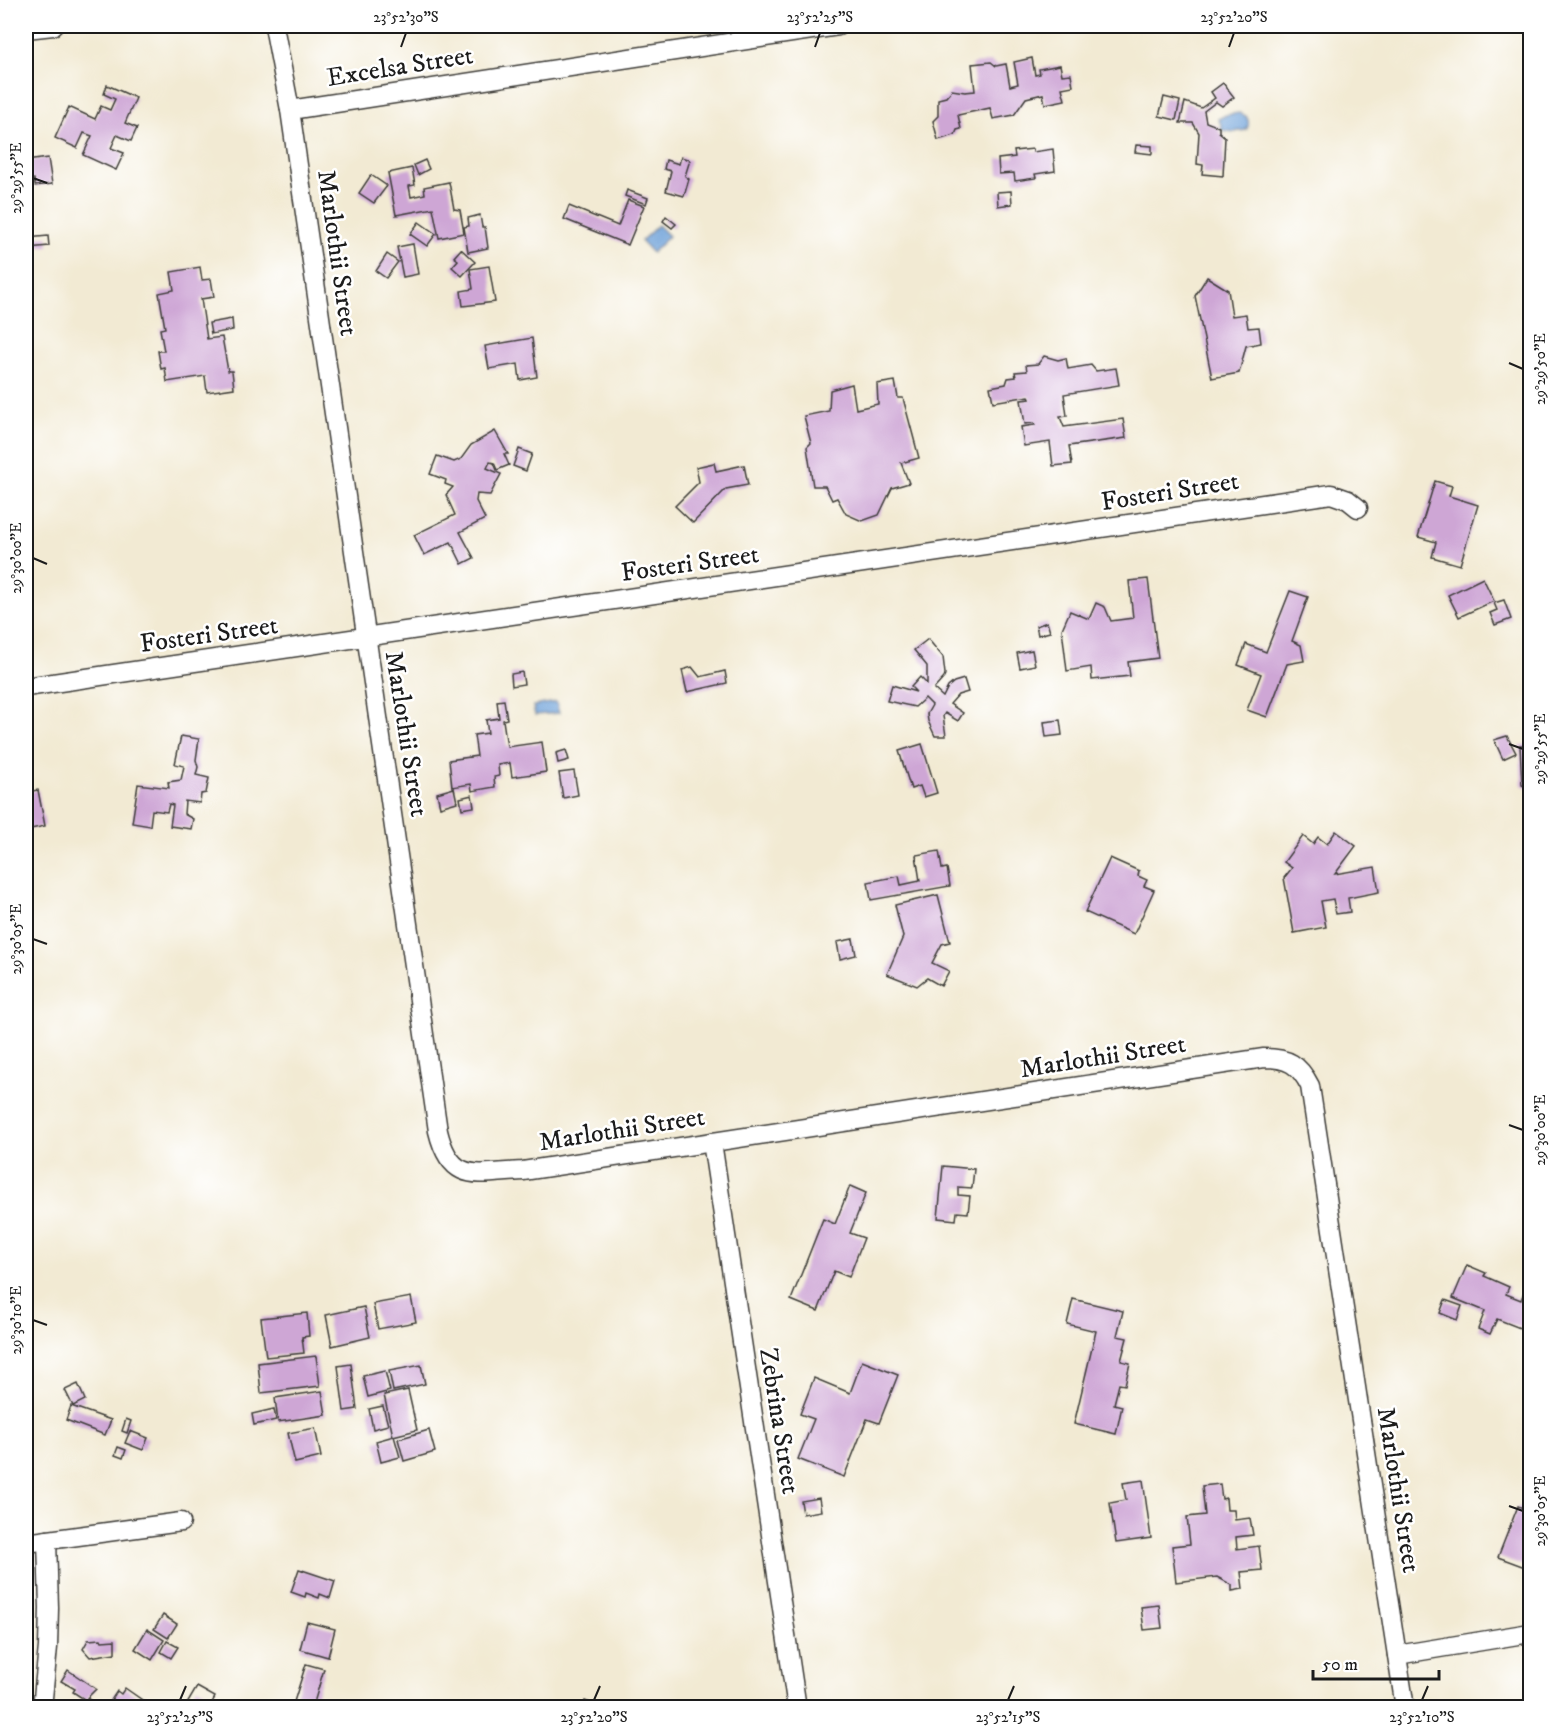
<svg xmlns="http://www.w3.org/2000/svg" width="1556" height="1733" viewBox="0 0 1556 1733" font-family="'IM FELL DW Pica',serif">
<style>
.water{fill:#6da0d8;stroke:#445e7a;stroke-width:1.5}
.building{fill:#cea6d5}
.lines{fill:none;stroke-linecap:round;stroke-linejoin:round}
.minor-casing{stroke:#3c3b37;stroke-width:21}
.minor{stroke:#fff;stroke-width:18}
.ticks{fill:none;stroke:#1c1c1c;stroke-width:2}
.labels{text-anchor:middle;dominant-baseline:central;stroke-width:5;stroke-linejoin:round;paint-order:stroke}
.street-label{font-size:26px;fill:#1c1c1c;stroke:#fff}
.neatline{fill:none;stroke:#1c1c1c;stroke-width:2}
.ticks-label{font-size:15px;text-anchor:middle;fill:#1c1c1c}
</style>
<rect width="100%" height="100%" fill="#fff"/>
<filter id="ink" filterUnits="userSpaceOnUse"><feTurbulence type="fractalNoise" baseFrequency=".0167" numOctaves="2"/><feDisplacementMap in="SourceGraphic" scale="12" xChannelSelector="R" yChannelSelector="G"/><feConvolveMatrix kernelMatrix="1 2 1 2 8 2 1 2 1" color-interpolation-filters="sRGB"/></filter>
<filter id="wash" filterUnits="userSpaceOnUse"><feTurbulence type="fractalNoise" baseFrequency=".008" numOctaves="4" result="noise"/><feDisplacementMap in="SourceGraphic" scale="24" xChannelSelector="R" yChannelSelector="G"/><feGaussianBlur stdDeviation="1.35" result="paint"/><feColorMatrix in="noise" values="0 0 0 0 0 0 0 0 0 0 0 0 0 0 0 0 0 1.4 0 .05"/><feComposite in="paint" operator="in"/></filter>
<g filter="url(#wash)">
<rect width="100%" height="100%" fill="#f2ead3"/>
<g class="water">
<path d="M1239,113L1246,116C1249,121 1250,125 1246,130L1234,132L1221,130L1222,126L1218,119L1226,115Z"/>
<polygon points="658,225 669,236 652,253 641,241"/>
<polygon points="556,702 559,713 535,715 533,706"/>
</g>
<g id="blocks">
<g class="building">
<polygon points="1032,58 1035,75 1040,74 1039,69 1060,65 1062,75 1071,74 1073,86 1062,88 1065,100 1045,104 1043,94 1026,98 1014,115 993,119 990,108 958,115 961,129 957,130 955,135 938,140 933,121 938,116 938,99 946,97 952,90 965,92 975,91 972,64 991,62 996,66 1006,64 1010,86 1018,84 1014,62"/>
<polygon points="1223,83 1234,97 1222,106 1216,102 1204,111 1206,122 1219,127 1219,132 1225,137 1223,176 1202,174 1203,165 1197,164 1199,133 1193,123 1180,123 1185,102 1201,108 1215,98 1211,92"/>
<polygon points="107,85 136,98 125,123 137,128 131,141 117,135 111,148 124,153 116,170 83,155 92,136 84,133 77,148 55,138 69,107 95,119 101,106 110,110 115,99 104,94"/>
<polygon points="1164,97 1180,101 1176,120 1159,116"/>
<polygon points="1136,145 1152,146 1152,154 1135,152"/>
<polygon points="1033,149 1033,152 1053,149 1055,171 1035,174 1036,178 1015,181 1014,173 999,174 998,159 1015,157 1014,151"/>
<polygon points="681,157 690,160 685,176 689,179 684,196 666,191 671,171 664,169 666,160 679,164"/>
<polygon points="48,158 52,184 35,186 34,179 26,180 26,161"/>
<polygon points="425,160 429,169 418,175 414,165"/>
<polygon points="412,168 415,185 409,186 411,197 425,194 424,187 449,182 454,209 460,210 464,233 439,238 433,208 396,215 388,173"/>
<polygon points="371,175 387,186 374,203 359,193"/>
<polygon points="627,190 648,198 646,204 625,196"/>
<polygon points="1011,191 1012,204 998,206 997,192"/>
<polygon points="628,200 644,206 628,245 564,219 569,206 618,226"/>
<polygon points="480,215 482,227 485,227 488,248 468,252 464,227 469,226 468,218"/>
<polygon points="666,216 676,224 672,228 663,221"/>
<polygon points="419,222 436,234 427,246 410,234"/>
<polygon points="48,236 49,246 28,248 27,238"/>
<polygon points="413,244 418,274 403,277 397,247"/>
<polygon points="461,249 475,262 462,276 452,267 458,260 454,257"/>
<polygon points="387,254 398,262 386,278 376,271"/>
<polygon points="489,266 495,302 463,306 461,291 473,289 470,269"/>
<polygon points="200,267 202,280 211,279 214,297 201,299 207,339 222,337 228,371 232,371 234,388 207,392 205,376 167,382 165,368 161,369 158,351 164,351 160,329 165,328 159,293 174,290 171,272"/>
<polygon points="1207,277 1228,290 1232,316 1246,314 1248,328 1259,327 1261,343 1246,346 1239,373 1212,378 1195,296"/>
<polygon points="232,319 233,330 211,334 209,323"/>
<polygon points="532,338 537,377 520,380 518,364 489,369 485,346"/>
<polygon points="1044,356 1058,360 1066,358 1068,369 1091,365 1096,371 1116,368 1119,385 1064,394 1067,416 1060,417 1064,427 1123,419 1126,438 1069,446 1072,464 1053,466 1050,442 1024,446 1021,427 1035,425 1034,423 1025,424 1021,400 1030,399 1029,396 993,402 990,387 1006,384 1008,378 1016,377 1015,372 1027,371 1026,365 1038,364"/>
<polygon points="895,381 898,398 903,398 919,458 901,463 909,483 892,488 879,515 862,521 846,514 837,498 832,500 825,486 813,486 807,447 811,443 804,416 829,411 830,390 852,384 856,409 878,404 877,384"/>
<polygon points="495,431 508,454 504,454 509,465 497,470 494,463 490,462 487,468 501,474 490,495 477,494 476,501 485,519 460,532 474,558 462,564 451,542 424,555 414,535 455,515 446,495 453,487 445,484 446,480 430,474 437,456 454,462 461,459 471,445"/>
<polygon points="519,449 532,454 526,471 513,466"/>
<polygon points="714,463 716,471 744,465 748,485 726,489 693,523 675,506 699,482 696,467"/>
<polygon points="1435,481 1452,486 1449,496 1478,505 1460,565 1432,557 1436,542 1418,537"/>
<polygon points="1483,578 1494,601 1459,617 1448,595"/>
<polygon points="1148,579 1158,658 1128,662 1130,676 1092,680 1091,667 1067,671 1062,629 1070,611 1089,619 1096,603 1105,607 1111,621 1133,618 1129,581"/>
<polygon points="1290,591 1308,597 1292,641 1301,645 1304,661 1287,664 1267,717 1247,710 1261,674 1238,665 1246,644 1266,652"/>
<polygon points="1504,600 1511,619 1495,625 1490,613 1497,610 1494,603"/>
<polygon points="1047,622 1050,632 1038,635 1036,626"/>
<polygon points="928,639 943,657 945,674 944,678 934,689 943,697 948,687 954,682 964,679 968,692 958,695 950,704 963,713 958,721 945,713 943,716 946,736 935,736 928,721 927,714 932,705 925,698 915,707 887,701 892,685 916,692 911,687 920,677 927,684 927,666 914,650"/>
<polygon points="1032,650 1035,665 1020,668 1017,653"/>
<polygon points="692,667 700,677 725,671 727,683 687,692 682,670"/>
<polygon points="522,672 524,684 512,686 511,674"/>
<polygon points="504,700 507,719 503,720 507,747 542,742 546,772 512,777 510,763 498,765 499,776 494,777 495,787 472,791 471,784 452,787 449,760 477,756 474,735 488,733 486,720 499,718 497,701"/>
<polygon points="1060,720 1062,735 1046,737 1044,722"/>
<polygon points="181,736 199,739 196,760 198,767 196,775 209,778 206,793 201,794 200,803 185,801 184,814 193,819 191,829 170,826 173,805 169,804 167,812 152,810 150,826 132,823 138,784 169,788 168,782 181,780 184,766 175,764"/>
<polygon points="1507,736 1516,753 1503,759 1494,740"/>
<polygon points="922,744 937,793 924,797 920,786 911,789 899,751"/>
<polygon points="1520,745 1530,745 1530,789 1522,785"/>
<polygon points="566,750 569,760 558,763 556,753"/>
<polygon points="574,771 578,795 563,798 559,773"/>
<polygon points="454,788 457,802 440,807 437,793"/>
<polygon points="38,790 45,826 26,830 26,792"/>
<polygon points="472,795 474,807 462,809 460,798"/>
<polygon points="1336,831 1356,846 1335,874 1375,867 1379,892 1348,898 1350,912 1336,914 1333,899 1321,901 1326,927 1294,933 1284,878 1292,868 1284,862 1303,836 1313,844 1318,837 1327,844"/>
<polygon points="939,851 942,869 947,868 950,886 871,900 868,882 899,876 901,885 920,881 916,855"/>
<polygon points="1110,858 1139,871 1138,876 1147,880 1144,886 1154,890 1134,934 1085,912"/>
<polygon points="938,895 950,942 942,944 932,963 949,971 941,986 927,978 917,986 887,974 903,937 895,905"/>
<polygon points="853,939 856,955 840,959 837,942"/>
<polygon points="943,1166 974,1169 972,1188 958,1187 958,1195 970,1196 968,1213 957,1212 956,1220 938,1218"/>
<polygon points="850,1186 866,1193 850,1233 864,1238 849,1277 834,1271 818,1311 791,1300 823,1219 835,1224"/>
<polygon points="1467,1265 1486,1273 1484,1276 1509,1287 1506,1294 1521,1300 1530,1276 1530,1332 1497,1319 1490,1334 1478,1329 1485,1311 1453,1298"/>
<polygon points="411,1297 416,1322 378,1329 373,1304"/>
<polygon points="1073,1299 1123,1311 1117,1336 1127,1338 1121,1361 1130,1363 1125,1385 1119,1384 1114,1404 1122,1406 1116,1434 1074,1424 1096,1331 1067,1324"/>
<polygon points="1445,1300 1462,1306 1457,1320 1440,1313"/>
<polygon points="364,1307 370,1337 332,1346 326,1315"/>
<polygon points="307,1313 309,1336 302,1337 304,1353 266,1357 261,1318"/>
<polygon points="316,1356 320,1386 261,1393 258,1363"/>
<polygon points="862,1361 898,1375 879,1423 867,1419 844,1477 798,1459 814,1419 800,1414 814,1378 850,1393"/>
<polygon points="351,1364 357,1409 344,1411 338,1366"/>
<polygon points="421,1365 425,1384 393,1391 389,1371"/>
<polygon points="385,1371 390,1391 368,1397 363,1376"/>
<polygon points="78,1384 85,1400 73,1406 65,1390"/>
<polygon points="408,1390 417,1430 393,1436 384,1395"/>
<polygon points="322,1391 326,1415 278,1422 275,1398"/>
<polygon points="71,1406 111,1420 105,1435 66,1420"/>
<polygon points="383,1406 388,1425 373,1429 369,1409"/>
<polygon points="274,1409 276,1420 254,1425 252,1414"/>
<polygon points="126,1419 131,1421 127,1433 122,1431"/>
<polygon points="315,1428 321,1457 295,1463 288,1433"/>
<polygon points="429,1430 435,1452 404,1461 398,1439"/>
<polygon points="130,1431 148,1438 143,1450 125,1443"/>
<polygon points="394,1436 400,1457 381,1462 376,1441"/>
<polygon points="118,1447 126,1450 123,1458 115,1455"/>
<polygon points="1143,1480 1151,1538 1116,1543 1110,1503 1126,1500 1123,1483"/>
<polygon points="1220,1484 1222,1499 1226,1498 1227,1510 1234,1510 1235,1520 1250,1518 1253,1535 1236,1537 1237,1549 1259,1546 1262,1570 1241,1572 1243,1589 1232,1591 1232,1585 1217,1577 1176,1582 1172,1546 1190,1544 1187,1517 1205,1515 1202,1486"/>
<polygon points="819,1498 821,1511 803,1514 801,1501"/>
<polygon points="1518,1506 1530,1511 1530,1569 1498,1557"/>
<polygon points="299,1569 335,1581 330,1598 320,1594 319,1598 306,1593 305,1597 291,1592"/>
<polygon points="1159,1605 1162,1628 1144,1630 1141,1607"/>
<polygon points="163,1615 177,1624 168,1638 154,1629"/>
<polygon points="307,1622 335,1629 328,1657 300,1649"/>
<polygon points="147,1629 164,1640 152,1660 135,1649"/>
<polygon points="101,1639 102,1641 115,1640 115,1653 90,1657 83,1649 88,1640"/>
<polygon points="167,1641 178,1647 171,1658 161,1652"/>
<polygon points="306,1664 324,1669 314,1703 322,1705 322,1708 292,1708"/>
<polygon points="68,1670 96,1689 87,1698 102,1708 93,1706 89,1708 84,1699 73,1692 75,1689 61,1681"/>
<polygon points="197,1687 215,1697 209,1708 192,1708 187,1704"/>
<polygon points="125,1688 145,1702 141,1708 106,1708 117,1691 121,1694"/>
<polygon points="585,1701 602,1707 602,1708 583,1708"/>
<polygon points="1251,1701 1267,1707 1267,1708 1248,1708"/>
</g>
</g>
</g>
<g filter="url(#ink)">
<use href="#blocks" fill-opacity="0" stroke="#3c3b37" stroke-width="1.5"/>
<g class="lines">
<defs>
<g id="minor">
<path d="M274,26L290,110L438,1131C451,1185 477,1173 523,1171L1264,1058C1288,1058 1299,1064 1310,1086L1405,1708"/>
<polyline points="26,29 53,26"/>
<polyline points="290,110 838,26"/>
<polyline points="26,687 1331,494 1348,500 1358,508"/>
<polyline points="712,1142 797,1708"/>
<polyline points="26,1543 181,1522"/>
<polyline points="1397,1655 1530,1633"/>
<polyline points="42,1708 48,1647 49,1608 47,1540"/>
</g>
</defs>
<use href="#minor" class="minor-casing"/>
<use href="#minor" class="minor"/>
</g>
</g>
<path class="ticks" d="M401,47L406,33M815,47L820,33M1229,47L1234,33M33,178L47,183M1509,363L1523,369M33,558L47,564M1509,744L1523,749M33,939L47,944M1509,1125L1523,1130M33,1320L47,1325M1509,1506L1523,1511M180,1700L186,1686M594,1700L600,1686M1008,1700L1014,1686M1422,1700L1428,1686"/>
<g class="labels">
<g class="street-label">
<text transform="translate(400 67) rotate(-9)">Excelsa Street</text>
<text transform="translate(337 253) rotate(82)">Marlothii Street</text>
<text transform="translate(1170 492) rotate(-9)">Fosteri Street</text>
<text transform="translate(690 564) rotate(-8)">Fosteri Street</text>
<text transform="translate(209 635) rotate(-8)">Fosteri Street</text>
<text transform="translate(406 734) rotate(81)">Marlothii Street</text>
<text transform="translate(1103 1057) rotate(-9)">Marlothii Street</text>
<text transform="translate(622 1130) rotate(-9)">Marlothii Street</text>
<text transform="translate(779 1421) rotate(81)">Zebrina Street</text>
<text transform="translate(1398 1490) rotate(81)">Marlothii Street</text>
</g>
</g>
<rect width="1556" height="1733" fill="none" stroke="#fff" stroke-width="66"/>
<path d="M1313 1670v9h126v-9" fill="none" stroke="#1c1c1c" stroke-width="3"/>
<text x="1322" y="1670" font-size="18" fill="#1c1c1c" stroke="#ffffff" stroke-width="4.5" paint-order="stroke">50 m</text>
<rect x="33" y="33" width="1490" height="1667" class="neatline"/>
<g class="ticks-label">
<text x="406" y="22">23°52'30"S</text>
<text x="820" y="22">23°52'25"S</text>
<text x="1234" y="22">23°52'20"S</text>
<text transform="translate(16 178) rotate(-90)" y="5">29°29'55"E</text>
<text transform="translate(1540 369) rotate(-90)" y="5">29°29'50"E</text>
<text transform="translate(16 558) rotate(-90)" y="5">29°30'00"E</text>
<text transform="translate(1540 749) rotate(-90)" y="5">29°29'55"E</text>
<text transform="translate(16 939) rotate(-90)" y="5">29°30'05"E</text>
<text transform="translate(1540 1130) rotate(-90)" y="5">29°30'00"E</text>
<text transform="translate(16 1320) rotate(-90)" y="5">29°30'10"E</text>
<text transform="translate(1540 1511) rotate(-90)" y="5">29°30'05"E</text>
<text x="180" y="1722">23°52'25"S</text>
<text x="594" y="1722">23°52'20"S</text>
<text x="1008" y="1722">23°52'15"S</text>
<text x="1422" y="1722">23°52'10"S</text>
</g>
</svg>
